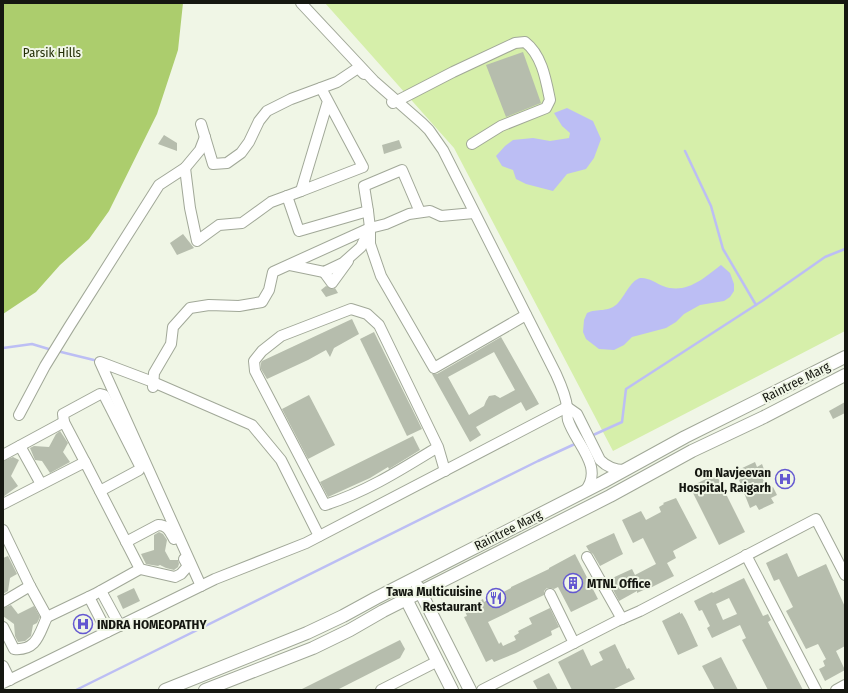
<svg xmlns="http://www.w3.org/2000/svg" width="848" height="693" viewBox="0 0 848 693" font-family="'Fira Sans Condensed',sans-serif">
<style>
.green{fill:#d6efaa}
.forest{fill:#accd6d}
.water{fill:#bcbef4}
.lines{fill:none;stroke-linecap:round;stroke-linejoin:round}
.stream{stroke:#bcbef4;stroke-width:2.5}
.building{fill:#b6bdad;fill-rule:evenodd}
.minor-casing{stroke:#a1a898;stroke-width:12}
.major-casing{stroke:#a1a898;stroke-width:14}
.minor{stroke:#fff;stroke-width:10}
.major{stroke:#fff;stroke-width:12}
.labels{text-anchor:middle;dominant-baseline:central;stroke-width:4;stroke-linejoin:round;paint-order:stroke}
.park-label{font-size:13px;fill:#232f07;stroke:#f0f6e6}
.street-label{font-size:13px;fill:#151711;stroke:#f0f6e6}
.poi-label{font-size:13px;font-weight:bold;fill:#151711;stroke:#f0f6e6;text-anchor:end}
</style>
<rect width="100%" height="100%" fill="#f0f6e6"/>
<polygon class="green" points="325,3 845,3 845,331 613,451 454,148"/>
<polygon class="forest" points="3,3 183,3 178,50 157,114 109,211 89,239 60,265 36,292 3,314"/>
<g class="water">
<polygon points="567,108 593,121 601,139 594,158 586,169 567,174 553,191 526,184 516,179 513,170 502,166 496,156 505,146 513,140 533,138 550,141 569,138 570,133 562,126 554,113"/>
<path d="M721,265L730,273L734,284V291L730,297L724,301L700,305L684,314L676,322L666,328L632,337L624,345L614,350L599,349L586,339L583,332L584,320L587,313C597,308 609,313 618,303C625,296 630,281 640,278C648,277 656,283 663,286C686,295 704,278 721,265Z"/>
</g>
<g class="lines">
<g class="stream">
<polyline points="685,151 711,206 723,249 756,305"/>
<polyline points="3,348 32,344 52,350"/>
<polyline points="57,351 98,361"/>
<polyline points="591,436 622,422 626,389 762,301 825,257 845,249"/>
<polyline points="76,690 538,461 577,443"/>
</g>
</g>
<g class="building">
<polygon points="523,52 541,103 506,117 486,65"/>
<polygon points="164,135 177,143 177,151 158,144"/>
<polygon points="399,140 402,148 384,154 382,145"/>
<polygon points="183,234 194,248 177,255 170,243"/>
<polygon points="326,286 332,289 335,288 338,293 326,297 321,290"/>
<polygon points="352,319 359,334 334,348 330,357 326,350 308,360 267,379 261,369 261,363 262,361"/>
<polygon points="374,332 422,429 407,436 360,339"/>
<path d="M501,337L539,404L526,411L521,402L476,427L481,435L470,442L432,374H437ZM494,352L515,390L500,398L495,395L489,396L486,401L484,406L469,415L448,377Z"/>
<polygon points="309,395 335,445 308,459 282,409"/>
<polygon points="845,402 845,413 833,419 829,411"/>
<polygon points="60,431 68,443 63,452 70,462 50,473 42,461 35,460 30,448 34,446 49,447 56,434"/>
<polygon points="413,436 420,450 389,469 388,467 370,478 328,497 320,482"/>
<polygon points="13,457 19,460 11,476 18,486 3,497 3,461"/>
<polygon points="755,462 757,467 762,464 765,472 760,474 768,489 773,487 777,495 771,498 774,503 759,510 756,505 750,508 739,480 742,478 738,470"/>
<polygon points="716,474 745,532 719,545 690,487"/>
<polygon points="676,498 697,538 673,551 676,558 667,563 674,576 650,588 650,587 637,593 637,591 619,601 608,580 632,569 635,575 656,564 643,538 633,543 622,520 641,511 646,520 661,512 659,507 664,504 663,503"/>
<polygon points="159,532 163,534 167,540 165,551 170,560 178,560 179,564 178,567 174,570 166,568 160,565 158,566 146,564 141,554 154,550 154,535"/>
<polygon points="614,533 623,554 600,566 593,554 589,551 586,546"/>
<polygon points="787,553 798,577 826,564 845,607 845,646 836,651 845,670 825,681 819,669 825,666 823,661 826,659 818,644 806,649 786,611 793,607 779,579 774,581 766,563"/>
<polygon points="575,554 598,599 571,612 558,587 554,589 551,588 547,588 544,591 544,595 488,622 499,644 501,642 503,646 516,640 514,636 519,633 518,631 532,624 529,618 550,608 559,627 551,631 552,635 516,653 494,662 492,659 486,662 464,617 467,616 464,609 483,599 484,602 511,588 511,587 549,569 549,568"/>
<polygon points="8,556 17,574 10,578 8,591 3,594 3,558"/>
<path d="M744,578L763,616L768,614L771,620L768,622L803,690H768L742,640L746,638L740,625L712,638L707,628L710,626L702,610L699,611L694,601L712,592L713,593ZM729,598L737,614L723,620L716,604Z"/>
<polygon points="134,588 140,601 123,609 117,596"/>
<polygon points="11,605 18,614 34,606 40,617 37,623 33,625 31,636 25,641 18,642 15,636 14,624 3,616 4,608"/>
<polygon points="680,612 680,614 682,613 686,620 698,646 678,655 662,621"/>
<polygon points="400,640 405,649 400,658 337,690 300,690"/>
<polygon points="615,644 627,669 629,668 635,679 612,690 572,690 558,662 583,649 591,666 603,660 599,652"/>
<polygon points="721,657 738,690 715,690 702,666"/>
<polygon points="549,673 558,690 538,690 533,681"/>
</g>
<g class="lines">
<defs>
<g id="minor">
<path d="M301,3L374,81L422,123L429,130L443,150L556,374C561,385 566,396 567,407C568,411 567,416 568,420C575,443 605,467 585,491"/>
<polyline points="321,88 363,167 301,191 328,101"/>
<path d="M392,102L393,103L453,72L515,43L525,42C542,55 546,80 550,100L546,108L501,126L472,144"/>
<polyline points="201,124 213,164 227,163 241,153 249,142 259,121 267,111 291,99 337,82 358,68 364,74"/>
<polyline points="185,168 190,208 197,241 219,225 242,223 271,202 301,191"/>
<polyline points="287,196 299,231 368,211 370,228 370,244 381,276 434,368 526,315"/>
<polyline points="368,211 364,186 402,170 420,212"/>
<polyline points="290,265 324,272 343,263 361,247 370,228 386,224 409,214 430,211 441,216 474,213"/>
<polyline points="324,272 332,283 348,261"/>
<polyline points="153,387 154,373 171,344 173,327 190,308 209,305 239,306 262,302 269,290 273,272 370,228"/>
<path d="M567,407L577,414L600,460C607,467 614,470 624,470"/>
<polyline points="19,415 45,366 69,327 159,185 185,168 200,150 205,137"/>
<polyline points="64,422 63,414 100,394 104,395 140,466 139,470 100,491"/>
<polyline points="20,446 41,484"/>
<path d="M438,447C402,469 366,492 325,505L255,371L254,361L262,351L281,336L351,309L367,314L379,325L438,447L445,471"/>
<polyline points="3,455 64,422 85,462"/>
<polyline points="3,504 85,462 140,569 95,594 47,617 30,586 3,530"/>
<path d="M126,542L158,525C168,525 170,532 174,539"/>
<polyline points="746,555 816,690"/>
<polyline points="587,557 622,619"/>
<polyline points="140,569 175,577 181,574 188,566 184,559"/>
<polyline points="201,586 100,362 153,382 252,425 281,460 319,536"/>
<polyline points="101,591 120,626"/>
<polyline points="550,594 574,643"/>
<polyline points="89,597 107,632"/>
<polyline points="3,602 30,586"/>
<path d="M3,627L14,649C37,651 39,634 47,617"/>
<polyline points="3,666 10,680"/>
<polyline points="3,683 215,579 306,543 567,407"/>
<polyline points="381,690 438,661"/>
<polyline points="482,690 617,621 640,611 816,519 845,575"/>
<polyline points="836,690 845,685"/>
</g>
<g id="major">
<polyline points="418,587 470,690"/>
<polyline points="403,593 452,690"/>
<polyline points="165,690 307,633 343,616 376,598 603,482 685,437 845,357"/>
<polyline points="205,690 313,648 350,630 383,611 610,496 692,451 764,417 845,375"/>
</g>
</defs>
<use href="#minor" class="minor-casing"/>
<use href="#major" class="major-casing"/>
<use href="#minor" class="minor"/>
<use href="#major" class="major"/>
</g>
<defs>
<symbol id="hospital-ring" viewBox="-11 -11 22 22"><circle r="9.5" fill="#f0f6e6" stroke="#6458d1" stroke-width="1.5"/><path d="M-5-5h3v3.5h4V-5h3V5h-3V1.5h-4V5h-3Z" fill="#6458d1"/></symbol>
<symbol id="building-ring" viewBox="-11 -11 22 22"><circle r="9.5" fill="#f0f6e6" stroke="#6458d1" stroke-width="1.5"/><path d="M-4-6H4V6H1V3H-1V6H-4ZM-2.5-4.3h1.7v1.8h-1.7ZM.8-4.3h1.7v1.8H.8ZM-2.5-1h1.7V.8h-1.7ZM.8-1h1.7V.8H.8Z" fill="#6458d1"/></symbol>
<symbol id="restaurant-ring" viewBox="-11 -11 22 22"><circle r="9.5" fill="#f0f6e6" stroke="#6458d1" stroke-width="1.5"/><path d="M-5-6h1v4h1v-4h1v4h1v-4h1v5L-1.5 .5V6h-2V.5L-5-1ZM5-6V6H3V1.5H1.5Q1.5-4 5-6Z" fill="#6458d1"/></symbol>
</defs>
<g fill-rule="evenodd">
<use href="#hospital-ring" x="774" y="468" width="22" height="22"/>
<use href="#building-ring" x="562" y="572" width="22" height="22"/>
<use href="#restaurant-ring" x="485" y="587" width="22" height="22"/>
<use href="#hospital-ring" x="72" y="613" width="22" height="22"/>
</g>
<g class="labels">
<g class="park-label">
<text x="52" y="52">Parsik Hills</text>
</g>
<g class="street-label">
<text transform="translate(796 382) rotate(-27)">Raintree Marg</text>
<text transform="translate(508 530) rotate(-27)">Raintree Marg</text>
</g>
<g class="poi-label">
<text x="771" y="472">Om Navjeevan<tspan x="771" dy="15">Hospital, Raigarh</tspan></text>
<text x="587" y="583" text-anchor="start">MTNL Office</text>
<text x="482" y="591">Tawa Multicuisine<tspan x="482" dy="15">Restaurant</tspan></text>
<text x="97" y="624" text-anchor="start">INDRA HOMEOPATHY</text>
</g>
</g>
<rect width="848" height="693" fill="none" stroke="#151711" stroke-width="8"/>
</svg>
